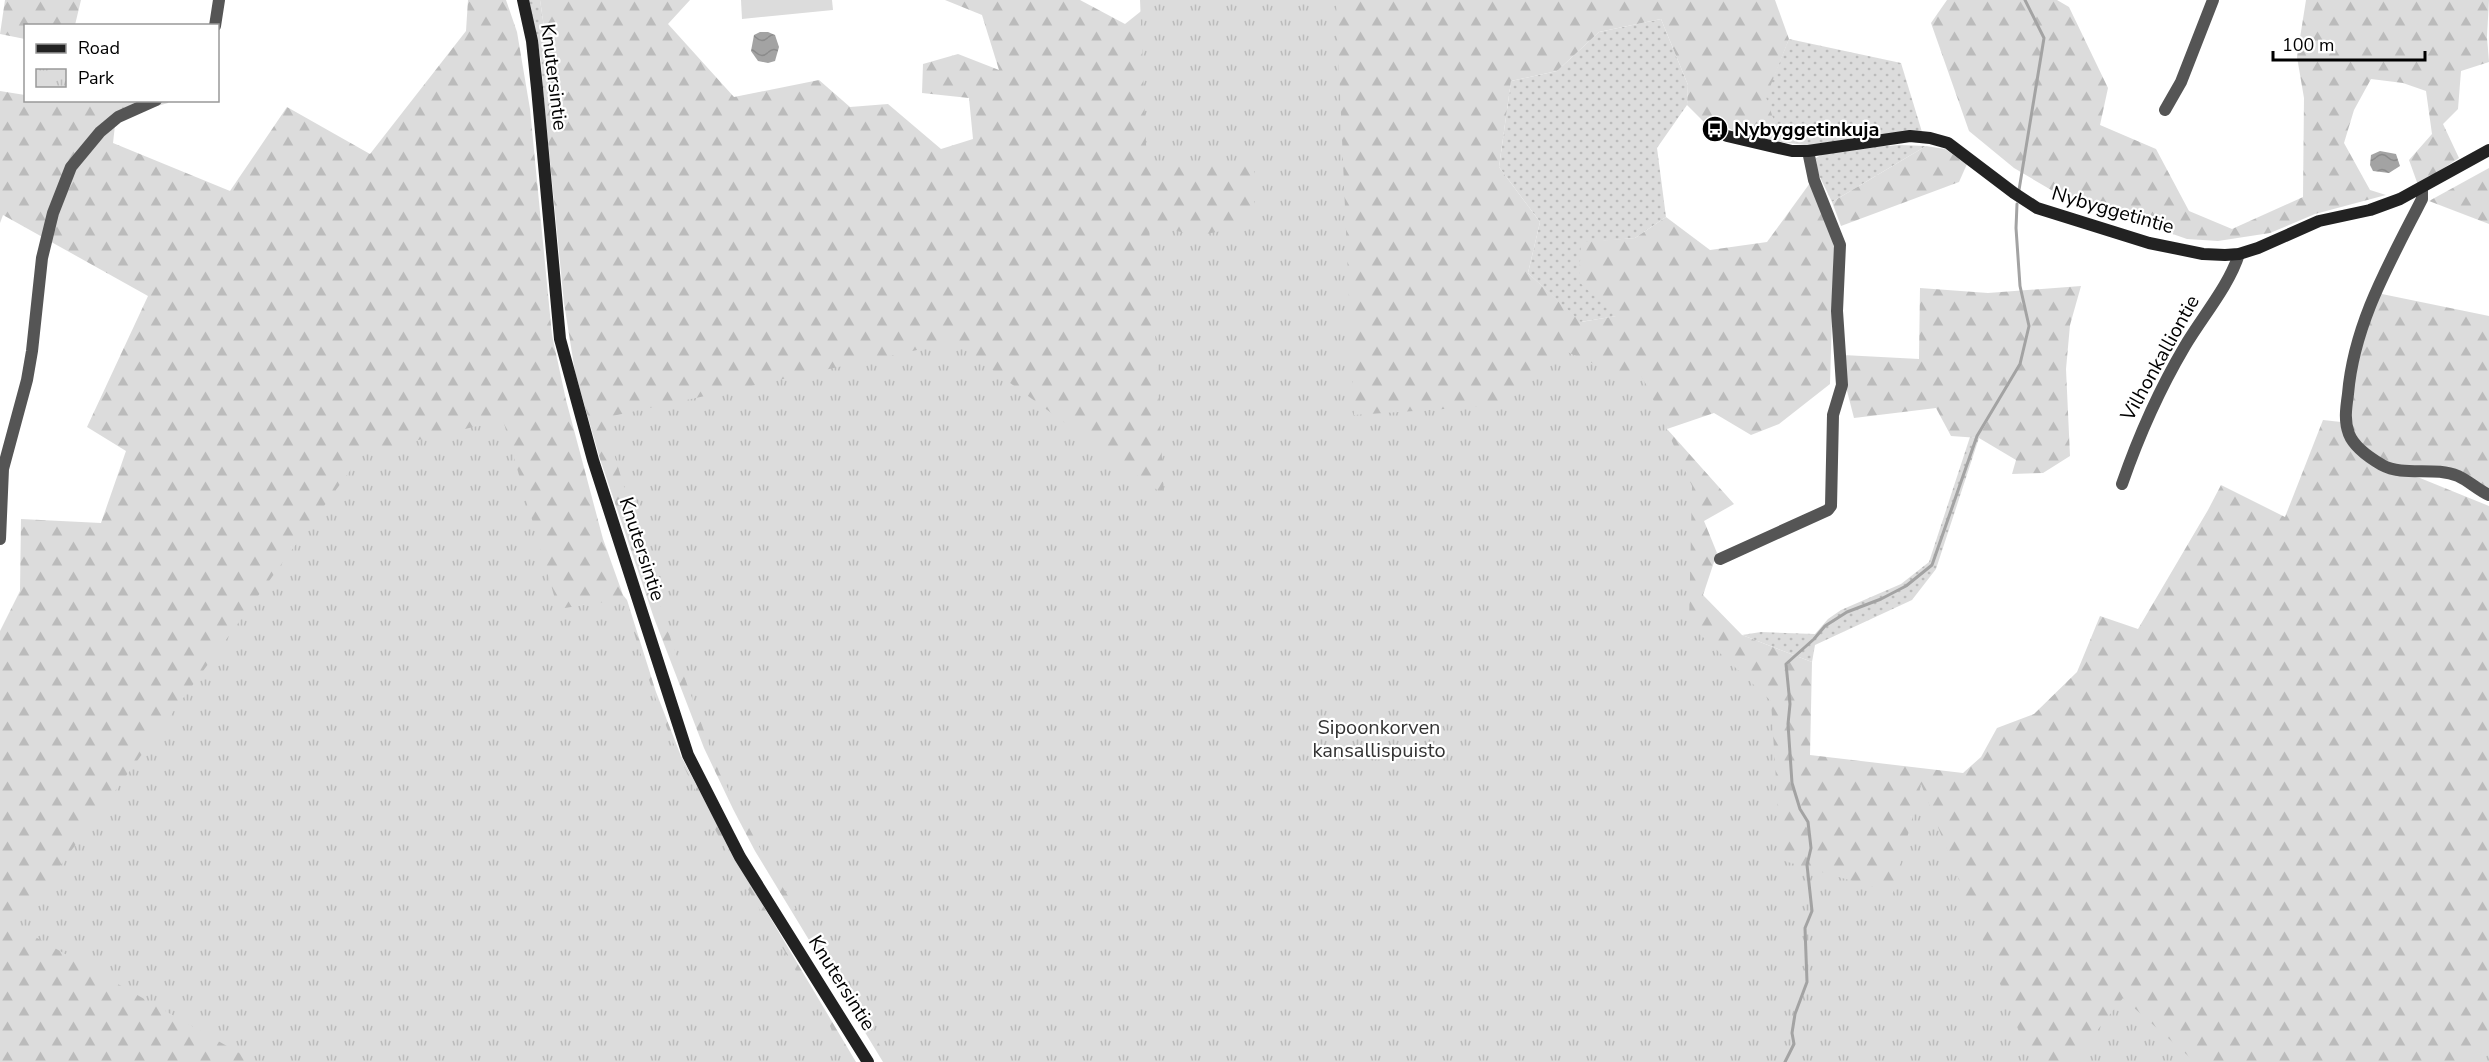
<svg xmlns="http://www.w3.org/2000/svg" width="2489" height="1062" viewBox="0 0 2489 1062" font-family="'Nunito Sans',sans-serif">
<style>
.grass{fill:url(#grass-dots)}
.forest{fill:url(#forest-firs)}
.park{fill:url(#park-tufts)}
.garden{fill:#dcdcdc}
.water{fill:url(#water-waves)}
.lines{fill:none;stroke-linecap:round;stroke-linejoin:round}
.stream{stroke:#a3a3a3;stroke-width:3}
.street{stroke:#555;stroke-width:12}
.secondary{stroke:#222;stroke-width:12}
.labels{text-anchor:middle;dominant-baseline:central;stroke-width:4.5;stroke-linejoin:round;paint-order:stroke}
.street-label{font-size:20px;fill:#000;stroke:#fff}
.poi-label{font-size:20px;font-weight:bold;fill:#000;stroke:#fff;text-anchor:start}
.park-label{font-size:20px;fill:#333;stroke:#fff}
</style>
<defs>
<pattern id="grass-dots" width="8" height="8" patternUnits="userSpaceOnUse" patternTransform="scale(1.5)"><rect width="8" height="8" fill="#dcdcdc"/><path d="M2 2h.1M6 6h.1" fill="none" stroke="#bbb" stroke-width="1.8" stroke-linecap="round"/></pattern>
<pattern id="forest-firs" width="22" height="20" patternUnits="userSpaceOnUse" patternTransform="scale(1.5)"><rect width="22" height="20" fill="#dcdcdc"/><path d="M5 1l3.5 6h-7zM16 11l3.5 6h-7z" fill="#bbb"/></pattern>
<pattern id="park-tufts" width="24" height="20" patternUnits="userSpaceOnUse" patternTransform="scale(1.5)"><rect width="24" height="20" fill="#dcdcdc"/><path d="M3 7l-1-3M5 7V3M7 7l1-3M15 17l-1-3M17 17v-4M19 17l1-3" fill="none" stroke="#bbb"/></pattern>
<pattern id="water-waves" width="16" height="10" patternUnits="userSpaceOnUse" patternTransform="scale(1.5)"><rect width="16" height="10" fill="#a3a3a3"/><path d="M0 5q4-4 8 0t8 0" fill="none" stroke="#8b8b8b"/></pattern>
</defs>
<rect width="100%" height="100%" fill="#fff"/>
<g class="grass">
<polygon points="528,0 540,0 549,60 553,110 545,110 541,60"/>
<polygon points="1661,19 1688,85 1687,105 1657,148 1666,217 1635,238 1581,243 1617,316 1580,322 1528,273 1540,222 1499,167 1511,81 1557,71 1599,32"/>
<polygon points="1789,39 1901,63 1922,132 1812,146 1781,142 1765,97"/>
<path d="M1900,145L1926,146L1832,202L1817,171L1816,158C1832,146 1879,147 1900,145Z"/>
<polygon points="1970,437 1979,438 1936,569 1912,600 1815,645 1812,662 1742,635 1761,632 1815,634 1828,619 1841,610 1901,584 1929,562"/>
</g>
<g class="forest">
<polygon points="5,0 81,0 75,25 26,26 25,39 0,34"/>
<polygon points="468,0 506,0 517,32 530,109 552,335 566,400 603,539 623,595 627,600 656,692 681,756 736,860 856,1062 0,1062 0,631 20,591 21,519 101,523 126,451 87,427 148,296 3,215 0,223 0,91 25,95 26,100 169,101 168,103 136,112 115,125 113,143 230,191 287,107 370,154 466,31"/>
<polygon points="540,0 690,0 668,24 734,97 819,80 850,107 888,104 941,149 973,139 969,98 922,93 923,64 958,54 999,70 982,15 945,0 1080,0 1125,24 1150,4 1150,0 1775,0 1789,39 1766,97 1781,142 1737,133 1720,123 1707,125 1687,105 1688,85 1661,19 1599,32 1557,71 1511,81 1499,167 1540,222 1528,273 1581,322 1616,316 1579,282 1581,242 1635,238 1666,217 1710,250 1767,242 1810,183 1833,236 1834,249 1830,384 1779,424 1751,435 1714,413 1667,429 1734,504 1704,521 1717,553 1703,595 1742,635 1812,662 1810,755 1963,773 1981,757 1997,728 2034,714 2077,672 2100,616 2138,629 2208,510 2221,485 2285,517 2323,420 2341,422 2380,469 2420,478 2489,506 2489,1062 883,1062 755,851 733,809 704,748 654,618 600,459 575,372 564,303 545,110 553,109 549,60"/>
<polygon points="1947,0 2057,0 2069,7 2108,88 2100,125 2156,149 2189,211 2232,229 2303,197 2304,98 2297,57 2306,0 2489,0 2487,37 2489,62 2461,71 2458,109 2443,124 2459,158 2418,185 2409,160 2432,134 2426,91 2403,83 2371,79 2354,110 2344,143 2370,190 2386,195 2315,214 2270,233 2218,241 2187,239 2058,194 2014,168 1969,131 1931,23"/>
<polygon points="1926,146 1945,149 1967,164 1959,182 1841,226 1832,202"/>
<polygon points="2489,168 2489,224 2429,201"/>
<polygon points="2081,286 2070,325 2066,369 2070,456 2043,473 2012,474 2016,460 1979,438 1951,436 1936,408 1854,418 1846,387 1843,355 1919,359 1920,288 1988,293"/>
<polygon points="2377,293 2489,316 2489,491 2456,473 2388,464 2362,448 2348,425 2352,381"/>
</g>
<g class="park">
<polygon points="1140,0 1336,0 1354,415 1504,405 1565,351 1610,371 1620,384 1637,369 1647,386 1692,486 1689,624 1771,701 1781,860 1893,893 1921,784 2031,1062 890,1062 769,865 719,772 672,643 603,418 954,342 1164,495 1149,224 1197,236 1254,224 1254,165 1147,167"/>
<path d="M503,420L558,609L624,599C640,653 656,707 680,758C728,864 792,963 852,1062H255L16,926L363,453Z"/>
<polygon points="2123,998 2195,1062 2072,1062"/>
<polygon points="2489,1041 2489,1062 2475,1062"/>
</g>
<polygon class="garden" points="741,0 832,0 833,10 742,19"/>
<g class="water">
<polygon points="760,32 768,32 775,35 779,47 775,61 768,63 758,61 751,51 754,35"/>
<polygon points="2380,151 2396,154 2400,166 2389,173 2373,171 2370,165 2371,155"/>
</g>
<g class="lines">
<g class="stream">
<polyline points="2019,190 2044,38 2025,0"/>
<polyline points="1785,1062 1794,1044 1792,1033 1795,1014 1807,982 1805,928 1812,911 1807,865 1811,848 1808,822 1800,809 1792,783 1788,724 1790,704 1786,664 1814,639 1825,626 1847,612 1881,599 1906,586 1932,565 1977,436 2020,364 2029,326 2020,286 2016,228 2017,204"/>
</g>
<g class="street">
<polyline points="215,26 219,0"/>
<polyline points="2165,110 2181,82 2213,0"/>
<path d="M2422,189V199C2390,262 2354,323 2348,394C2346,408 2344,421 2349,434C2354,447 2370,458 2382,465C2404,477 2434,466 2458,476C2469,481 2478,490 2489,495"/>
<path d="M2122,484C2139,435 2159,390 2185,346C2202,317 2229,286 2239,254"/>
<polyline points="0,539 3,469 27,380 32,351 42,258 53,213 71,167 100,132 118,117 156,100"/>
<polyline points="1720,559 1828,510 1831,506 1833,415 1842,385 1837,311 1840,245 1814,180 1808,151"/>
</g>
<g class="secondary">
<polyline points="523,0 532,41 537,88 560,339 593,460 688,755 740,857 868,1062"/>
<polyline points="1727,136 1792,151 1808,151 1910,136 1930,138 1948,143 2014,193 2037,208 2149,243 2203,254 2225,255 2239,254 2258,248 2319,221 2370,210 2400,199 2489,150"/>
</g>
</g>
<defs>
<symbol id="bus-disc" viewBox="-11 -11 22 22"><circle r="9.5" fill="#000" stroke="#fff"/><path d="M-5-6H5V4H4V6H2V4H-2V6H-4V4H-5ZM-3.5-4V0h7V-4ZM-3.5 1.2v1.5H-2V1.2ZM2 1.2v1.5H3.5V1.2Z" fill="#fff"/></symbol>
</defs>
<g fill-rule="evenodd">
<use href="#bus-disc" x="1700" y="114" width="30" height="30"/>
</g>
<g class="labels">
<g class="street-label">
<text transform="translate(554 77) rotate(83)">Knutersintie</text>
<text transform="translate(2113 210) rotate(16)">Nybyggetintie</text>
<text transform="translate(2160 358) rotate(-61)">Vilhonkalliontie</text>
<text transform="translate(642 549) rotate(72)">Knutersintie</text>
<text transform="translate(842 983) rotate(58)">Knutersintie</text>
</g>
<g class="poi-label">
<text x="1734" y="129">Nybyggetinkuja</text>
</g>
<g class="park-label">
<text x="1379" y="727">Sipoonkorven<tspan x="1379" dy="23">kansallispuisto</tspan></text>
</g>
</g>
<rect x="24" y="24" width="195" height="78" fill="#ffffff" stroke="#999999" stroke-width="1.5"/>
<rect x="36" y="44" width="30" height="9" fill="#222222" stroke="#999999" stroke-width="1.5"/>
<text x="78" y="54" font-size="18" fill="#000000">Road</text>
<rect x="36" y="69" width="30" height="18" fill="url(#park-tufts)" stroke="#999999" stroke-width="1.5"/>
<text x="78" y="84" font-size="18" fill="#000000">Park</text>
<path d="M2273 51v9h152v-9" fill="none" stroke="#000000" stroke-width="3"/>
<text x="2282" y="51" font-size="18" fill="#000000" stroke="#ffffff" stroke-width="4.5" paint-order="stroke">100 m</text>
</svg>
